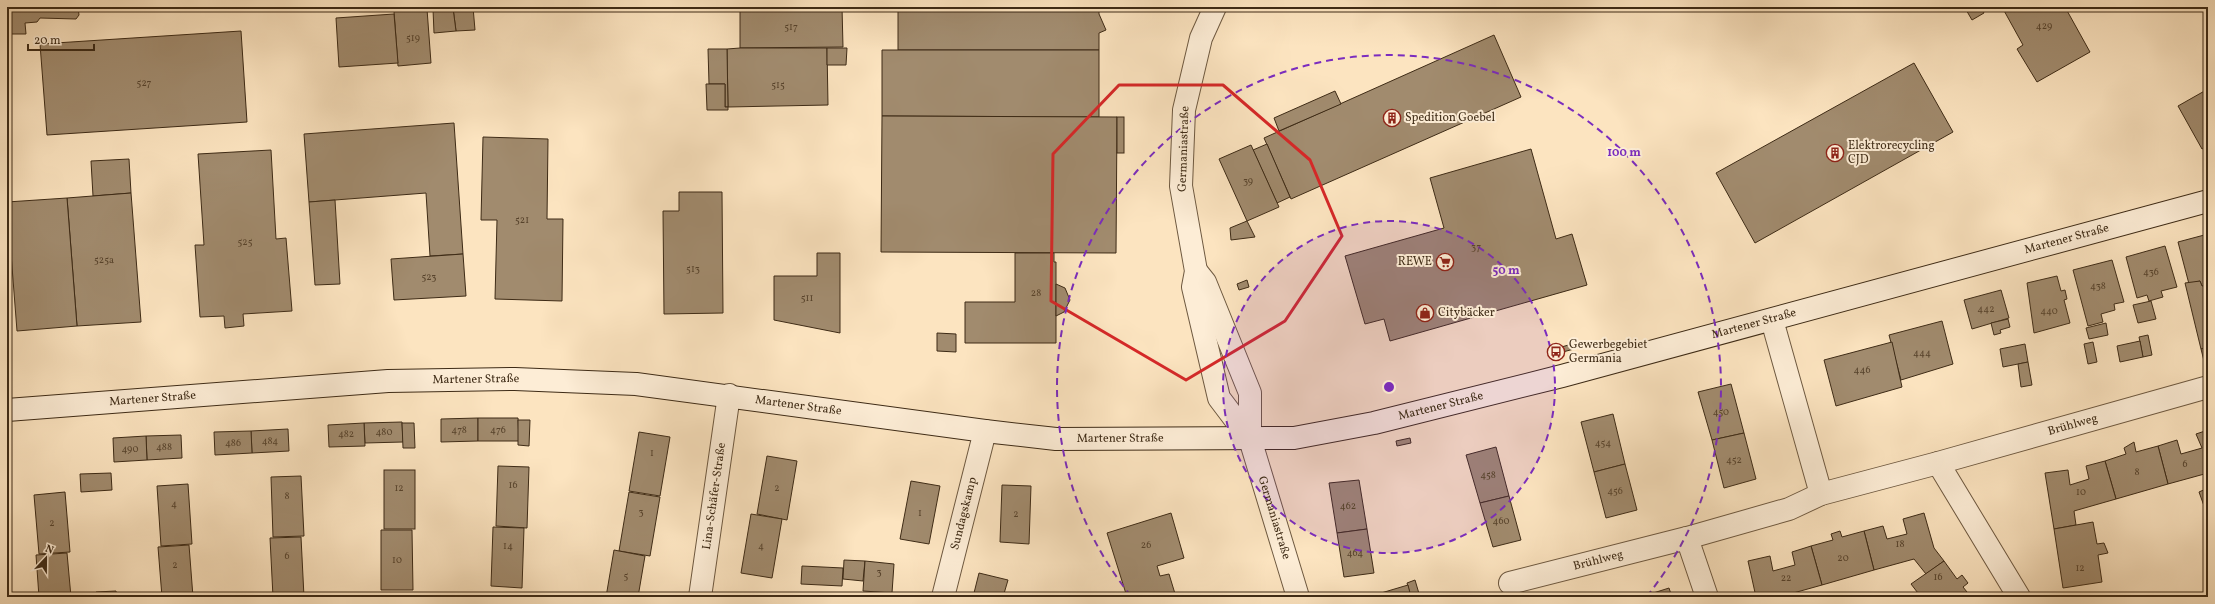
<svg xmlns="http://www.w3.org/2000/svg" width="2215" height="604" viewBox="0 0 2215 604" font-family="Vollkorn,serif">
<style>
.building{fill:#a18b6e;stroke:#3e2b16}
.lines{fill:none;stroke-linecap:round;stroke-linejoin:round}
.street-casing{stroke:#6e5940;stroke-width:24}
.secondary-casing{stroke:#3e2b16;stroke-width:24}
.street{stroke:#fdedd6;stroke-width:22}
.secondary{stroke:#fdedd6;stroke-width:22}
.marked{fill:none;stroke:#d62828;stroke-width:3;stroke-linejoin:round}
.ring{fill:none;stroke:#7b2cbf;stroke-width:2;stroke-dasharray:7 5}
.labels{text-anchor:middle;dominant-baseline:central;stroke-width:4;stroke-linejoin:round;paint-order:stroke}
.number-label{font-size:10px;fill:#57432c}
.poi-label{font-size:12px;fill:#3e2b16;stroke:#fdedd6;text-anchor:start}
.street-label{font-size:12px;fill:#3e2b16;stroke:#fdedd6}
.centre{fill:#7b2cbf;stroke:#fdedd6;stroke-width:2}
.ring-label{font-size:12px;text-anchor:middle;font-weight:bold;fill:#7b2cbf;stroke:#fdedd6;stroke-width:4;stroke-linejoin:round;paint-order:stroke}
</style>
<rect width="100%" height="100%" fill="#fce4c0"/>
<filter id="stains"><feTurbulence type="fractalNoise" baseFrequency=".005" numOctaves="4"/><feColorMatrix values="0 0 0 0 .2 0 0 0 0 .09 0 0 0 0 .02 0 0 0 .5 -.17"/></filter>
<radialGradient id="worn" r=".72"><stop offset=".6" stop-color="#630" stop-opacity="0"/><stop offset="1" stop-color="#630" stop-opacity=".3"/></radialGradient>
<g class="building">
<polygon points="7,7 78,7 79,15 76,19 40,18 37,22 25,23 26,34 7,34"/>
<polygon points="155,7 183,7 155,8"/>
<polygon points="473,7 475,30 456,31 453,8"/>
<polygon points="740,7 842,7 843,47 740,48"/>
<polygon points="898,7 1099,7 1099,14 1106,30 1099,33 1099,50 898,50"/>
<polygon points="1967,7 1981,7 1984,13 1972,20 1965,8"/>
<polygon points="2002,7 2065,7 2090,52 2037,82 2017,49 2023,45"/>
<polygon points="453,8 456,31 434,33 433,9"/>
<polygon points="427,9 431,63 398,66 394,11"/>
<polygon points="394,14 398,63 339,67 336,18"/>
<polygon points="241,31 247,122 47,135 40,44"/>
<polygon points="1494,35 1521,97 1291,199 1264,138"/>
<polygon points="740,48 827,48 828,105 728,107 727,49"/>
<polygon points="827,48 847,48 846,65 827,65"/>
<polygon points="708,49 727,49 728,107 725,107 725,84 709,84"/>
<polygon points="882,50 1099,50 1099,117 882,116"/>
<polygon points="1914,63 1953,132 1755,243 1716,173"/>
<polygon points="706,84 725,84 725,107 728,107 728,110 707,110"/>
<polygon points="2208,89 2208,146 2202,149 2178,106"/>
<polygon points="1335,91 1341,104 1279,131 1274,118"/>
<polygon points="882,116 1117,117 1116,253 881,252"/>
<rect x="1117" y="117" width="7" height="36"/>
<polygon points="454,123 463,254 430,256 426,193 309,202 304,134"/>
<polygon points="483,137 548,139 547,219 563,219 562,301 495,299 497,220 481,220"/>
<polygon points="1267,144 1290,197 1277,203 1253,150"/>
<polygon points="1251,145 1279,207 1247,221 1219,159"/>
<polygon points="1531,149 1556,239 1572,234 1587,285 1390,341 1384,319 1365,324 1345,256 1444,228 1430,178"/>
<polygon points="271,150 276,239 286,238 292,311 243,314 244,326 225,328 224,316 200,317 195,245 204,245 198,154"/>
<polygon points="129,159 131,193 93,196 91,161"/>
<polygon points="679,192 722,192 723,313 664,314 663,211 679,211"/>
<polygon points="131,193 141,322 77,326 67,198"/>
<polygon points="67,198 77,326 17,331 7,202"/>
<polygon points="335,200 340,284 315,285 309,202"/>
<polygon points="1247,221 1255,237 1231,240 1230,228"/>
<polygon points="2208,234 2208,285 2202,286 2200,281 2189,284 2178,242"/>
<polygon points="2165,246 2177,287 2161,291 2163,297 2149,301 2147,295 2137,298 2126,257"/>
<polygon points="817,253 840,253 840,333 774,320 774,276 817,276"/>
<polygon points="1015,253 1054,253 1054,262 1056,262 1056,343 965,343 965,302 1015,302"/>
<polygon points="463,254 466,296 394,300 391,259"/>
<polygon points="2112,260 2124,302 2114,304 2115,310 2101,314 2103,322 2088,326 2073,270"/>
<polygon points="2057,276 2061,291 2065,290 2067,299 2064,300 2070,323 2034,333 2027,283"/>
<polygon points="1247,280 1249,287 1239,290 1237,284"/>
<polygon points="2200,281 2202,286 2204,286 2208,300 2208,347 2201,349 2185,283"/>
<polygon points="1056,284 1065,288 1070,300 1064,312 1056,316"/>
<polygon points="2001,290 2009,318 1972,329 1964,300"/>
<polygon points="2151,301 2156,319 2138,323 2133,305"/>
<polygon points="2008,319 2010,327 2000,330 2001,333 1994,335 1991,323"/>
<polygon points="1942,321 1953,364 1901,380 1889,335"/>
<polygon points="2106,323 2108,335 2089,339 2086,328"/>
<polygon points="937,333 956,334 956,352 937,351"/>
<polygon points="2148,335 2152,355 2143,357 2139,337"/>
<polygon points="2140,341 2143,357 2120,362 2117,346"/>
<polygon points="1892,342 1902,387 1836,406 1824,360"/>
<polygon points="2093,342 2097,362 2088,364 2084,344"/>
<polygon points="1572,344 1574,349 1559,353 1558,348"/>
<polygon points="2025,344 2028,362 2003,367 2000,349"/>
<polygon points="2208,347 2208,360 2204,361 2201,349"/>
<polygon points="2028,362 2032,385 2021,387 2018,364"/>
<polygon points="1731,384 1744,433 1712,440 1698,392"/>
<polygon points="1613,414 1625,464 1594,472 1581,422"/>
<polygon points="478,418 478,441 441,442 441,419"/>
<polygon points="478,418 518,418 519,441 478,441"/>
<polygon points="518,420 530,420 529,446 518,445"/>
<polygon points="402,422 403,442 365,443 364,423"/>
<polygon points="364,423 365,446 329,447 328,425"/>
<polygon points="402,423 414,423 415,448 403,448"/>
<polygon points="288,429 289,451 252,453 251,431"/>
<polygon points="2208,430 2208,473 2168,484 2158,446 2177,440 2181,454 2202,448 2196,434"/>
<polygon points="251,431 252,453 215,455 214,432"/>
<polygon points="639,432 670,437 660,496 629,491"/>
<polygon points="1744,433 1756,479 1724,488 1712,440"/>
<polygon points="181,435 182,458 147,460 146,436"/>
<polygon points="146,436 147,460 114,462 113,438"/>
<polygon points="1410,438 1411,443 1397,446 1396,441"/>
<polygon points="2134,442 2136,452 2158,446 2168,484 2116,499 2105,461 2126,454 2124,448"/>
<polygon points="1496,447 1509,496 1480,503 1466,455"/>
<polygon points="767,456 797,461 787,520 757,514"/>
<polygon points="2105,461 2116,499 2074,511 2076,525 2054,529 2045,473 2068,470 2070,485 2089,479 2086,466"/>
<polygon points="1625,464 1637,510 1606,518 1594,472"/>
<polygon points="498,466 529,467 527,528 496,526"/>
<rect x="384" y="470" width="31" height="59"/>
<polygon points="111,473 112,490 81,492 80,474"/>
<polygon points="301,476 304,536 273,537 271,477"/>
<polygon points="1359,480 1367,529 1337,533 1329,483"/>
<polygon points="911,481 940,486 929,544 900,539"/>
<polygon points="188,484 192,544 161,546 157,486"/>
<polygon points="1002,485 1031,486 1029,544 1000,542"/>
<polygon points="2208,488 2208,517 2199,492"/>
<polygon points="65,492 70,552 39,554 34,495"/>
<polygon points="629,492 660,497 650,556 619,551"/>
<polygon points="1509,496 1521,540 1493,547 1480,503"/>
<polygon points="1171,513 1184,558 1157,566 1160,576 1169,574 1176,597 1127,597 1107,533"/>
<polygon points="1924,513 1934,548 1944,561 1926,574 1914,559 1874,570 1864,531 1883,526 1887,539 1907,534 1903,519"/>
<polygon points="751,514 782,519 772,578 741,573"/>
<polygon points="2093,522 2097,544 2104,543 2108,553 2098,555 2102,582 2063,588 2054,529"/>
<polygon points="493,527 524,528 522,588 491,586"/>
<polygon points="1367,529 1374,573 1344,577 1337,533"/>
<polygon points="381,530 412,530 413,590 381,590"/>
<polygon points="1840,531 1842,537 1864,531 1874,570 1822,585 1811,546 1833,540 1831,534"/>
<polygon points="301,537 304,597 273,597 270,538"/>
<polygon points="189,545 193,597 162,597 158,547"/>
<polygon points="1811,546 1822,585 1779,597 1756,597 1748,561 1770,556 1773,571 1795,565 1792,552"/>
<polygon points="614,550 645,556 638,597 606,597"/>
<polygon points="67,553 71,597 39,597 36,555"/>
<polygon points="844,560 865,561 863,581 843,579"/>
<polygon points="865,561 894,564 892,593 863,591"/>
<polygon points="1944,561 1957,579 1962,575 1968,583 1963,587 1971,597 1921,597 1911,584"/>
<polygon points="802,566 843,568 842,586 801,584"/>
<polygon points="979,573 1008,580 1003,597 973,597"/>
<polygon points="1415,580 1420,597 1411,597 1407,583"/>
<polygon points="1408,585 1411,597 1371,596"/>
<polygon points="1669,588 1672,597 1648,597 1647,595"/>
<polygon points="116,591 117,597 96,597 96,592"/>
<polygon points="1438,594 1439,597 1427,597"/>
</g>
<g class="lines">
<defs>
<g id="street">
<polyline points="1215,7 1201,38 1184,110 1181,186 1196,271 1193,287 1219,398 1250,439"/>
<path id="s1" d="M1197,272L1205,282L1250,393V439L1298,597"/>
<polyline points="1772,320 1821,494"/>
<polyline points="1938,463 2019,597"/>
<polyline points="1687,538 1707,597"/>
<path id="s2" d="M1510,583L1687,538L1789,509L1821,494L1938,463L2208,387"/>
<path id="s3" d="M700,597L729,395"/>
<path id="s4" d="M943,597L985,431"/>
</g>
<g id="secondary">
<path id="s5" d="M7,410L388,381L515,379L636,384L985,431L1056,439L1294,438L1374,423L1562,376L2208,201"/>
</g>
</defs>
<use href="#street" class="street-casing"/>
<use href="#secondary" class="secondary-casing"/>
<use href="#street" class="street"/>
<use href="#secondary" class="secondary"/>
</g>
<path class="marked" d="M1119,85H1223L1310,160L1342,236L1285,321L1186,380L1051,301L1053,154Z"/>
<circle cx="1389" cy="387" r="166" fill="#7b2cbf" fill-opacity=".12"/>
<g class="ring">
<circle cx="1389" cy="387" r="166"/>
<path d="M1131 596A332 332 0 1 1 1647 596"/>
</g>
<defs>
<symbol id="building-ring" viewBox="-11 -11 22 22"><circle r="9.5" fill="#fdedd6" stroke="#8f2418" stroke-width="1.5"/><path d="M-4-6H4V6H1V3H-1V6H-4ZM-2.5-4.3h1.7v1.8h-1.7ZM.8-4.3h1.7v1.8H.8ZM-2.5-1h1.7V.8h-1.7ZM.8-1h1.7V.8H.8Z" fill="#8f2418"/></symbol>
<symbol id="supermarket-ring" viewBox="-11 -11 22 22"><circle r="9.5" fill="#fdedd6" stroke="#8f2418" stroke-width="1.5"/><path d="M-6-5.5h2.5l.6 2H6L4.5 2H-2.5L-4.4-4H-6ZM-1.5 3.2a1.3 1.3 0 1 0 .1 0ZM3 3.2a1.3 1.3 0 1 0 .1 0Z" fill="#8f2418"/></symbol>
<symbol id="shop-ring" viewBox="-11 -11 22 22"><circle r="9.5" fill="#fdedd6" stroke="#8f2418" stroke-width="1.5"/><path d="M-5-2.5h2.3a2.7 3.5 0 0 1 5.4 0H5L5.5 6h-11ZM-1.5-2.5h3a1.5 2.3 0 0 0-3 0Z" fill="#8f2418"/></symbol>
<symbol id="bus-ring" viewBox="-11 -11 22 22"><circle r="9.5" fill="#fdedd6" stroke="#8f2418" stroke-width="1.5"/><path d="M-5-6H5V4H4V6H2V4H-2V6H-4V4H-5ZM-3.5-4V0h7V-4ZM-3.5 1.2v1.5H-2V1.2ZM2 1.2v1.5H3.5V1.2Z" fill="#8f2418"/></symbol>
</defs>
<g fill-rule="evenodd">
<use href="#building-ring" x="1382" y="108" width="20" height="20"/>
<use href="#building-ring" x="1825" y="143" width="20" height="20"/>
<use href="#supermarket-ring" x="1435" y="252" width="20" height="20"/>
<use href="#shop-ring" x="1415" y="303" width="20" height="20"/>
<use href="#bus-ring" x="1546" y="342" width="20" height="20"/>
</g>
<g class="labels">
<g class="number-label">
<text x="2044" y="26">429</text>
<text x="791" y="27">517</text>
<text x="413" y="38">519</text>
<text x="144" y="83">527</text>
<text x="778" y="85">515</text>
<text x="1248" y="181">39</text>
<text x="522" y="220">521</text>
<text x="245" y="242">525</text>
<text x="1476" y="247">37</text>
<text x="104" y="260">525a</text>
<text x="693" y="269">513</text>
<text x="2151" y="272">436</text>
<text x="429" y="277">523</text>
<text x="2098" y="286">438</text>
<text x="1036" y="293">28</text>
<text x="807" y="298">511</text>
<text x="1986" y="309">442</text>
<text x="2049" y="311">440</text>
<text x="1922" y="353">444</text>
<text x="1862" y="370">446</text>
<text x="1721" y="412">450</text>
<text x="459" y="430">478</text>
<text x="498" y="430">476</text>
<text x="384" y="432">480</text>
<text x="346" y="434">482</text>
<text x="270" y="441">484</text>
<text x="233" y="443">486</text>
<text x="1603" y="443">454</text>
<text x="164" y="447">488</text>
<text x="130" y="449">490</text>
<text x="652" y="453">1</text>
<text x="1734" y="460">452</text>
<text x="2185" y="464">6</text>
<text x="2137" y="472">8</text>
<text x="1488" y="475">458</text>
<text x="513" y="485">16</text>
<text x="399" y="488">12</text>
<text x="777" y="488">2</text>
<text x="1615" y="491">456</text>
<text x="2081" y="492">10</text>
<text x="287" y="496">8</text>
<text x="174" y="504">4</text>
<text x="1348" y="506">462</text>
<text x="641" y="512">3</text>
<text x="920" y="513">1</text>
<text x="1016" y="514">2</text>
<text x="1501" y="521">460</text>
<text x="52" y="523">2</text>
<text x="1900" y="544">18</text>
<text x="1146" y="545">26</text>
<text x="508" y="546">14</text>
<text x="761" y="546">4</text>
<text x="1355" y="553">464</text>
<text x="287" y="556">6</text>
<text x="1843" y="558">20</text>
<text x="397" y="560">10</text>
<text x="175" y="565">2</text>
<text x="2080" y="568">12</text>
<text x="879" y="572">3</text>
<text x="626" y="576">5</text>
<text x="1938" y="577">16</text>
<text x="1786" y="578">22</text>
</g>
<g class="poi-label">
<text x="1405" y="118">Spedition Goebel</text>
<text x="1848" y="146">Elektrorecycling<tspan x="1848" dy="14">CJD</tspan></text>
<text x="1432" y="262" text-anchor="end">REWE</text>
<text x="1438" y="313">Citybäcker</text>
<text x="1569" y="345">Gewerbegebiet<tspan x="1569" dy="14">Germania</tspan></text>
</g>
<g class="street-label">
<text transform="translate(1184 149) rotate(-88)">Germaniastraße</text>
<text stroke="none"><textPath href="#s5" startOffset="2090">Martener Straße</textPath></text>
<text stroke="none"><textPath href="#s5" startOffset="1766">Martener Straße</textPath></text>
<text stroke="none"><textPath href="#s5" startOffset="470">Martener Straße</textPath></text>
<text stroke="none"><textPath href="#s5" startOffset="146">Martener Straße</textPath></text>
<text stroke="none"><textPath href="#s5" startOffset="794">Martener Straße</textPath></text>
<text stroke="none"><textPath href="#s5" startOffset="1442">Martener Straße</textPath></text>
<text stroke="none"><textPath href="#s2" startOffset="585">Brühlweg</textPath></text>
<text stroke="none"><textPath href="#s5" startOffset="1118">Martener Straße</textPath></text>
<text stroke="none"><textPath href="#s3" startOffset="102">Lina-Schäfer-Straße</textPath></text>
<text stroke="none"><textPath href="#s4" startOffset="86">Sundagskamp</textPath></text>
<text stroke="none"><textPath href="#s1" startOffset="261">Germaniastraße</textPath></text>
<text stroke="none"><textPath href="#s2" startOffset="91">Brühlweg</textPath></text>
</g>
</g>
<circle cx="1389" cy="387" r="6" class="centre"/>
<g class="ring-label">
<text x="1624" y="156">100 m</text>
<text x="1506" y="274">50 m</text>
</g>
<rect width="2215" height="604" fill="none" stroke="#fce4c0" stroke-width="24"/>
<rect x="8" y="8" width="2199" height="588" fill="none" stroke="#3e2b16" stroke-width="2"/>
<rect x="12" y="12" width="2191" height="580" fill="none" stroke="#3e2b16"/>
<g transform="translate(46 558) rotate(22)" stroke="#fdedd6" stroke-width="3" paint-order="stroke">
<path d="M0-3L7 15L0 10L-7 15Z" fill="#3e2b16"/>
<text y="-6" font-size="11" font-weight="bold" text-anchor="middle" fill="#3e2b16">N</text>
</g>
<path d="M28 44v6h66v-6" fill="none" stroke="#3e2b16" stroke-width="2"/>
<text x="34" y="44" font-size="12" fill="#3e2b16" stroke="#fdedd6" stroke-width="3" paint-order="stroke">20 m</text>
<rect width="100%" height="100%" filter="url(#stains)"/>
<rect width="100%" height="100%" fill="url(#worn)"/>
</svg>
